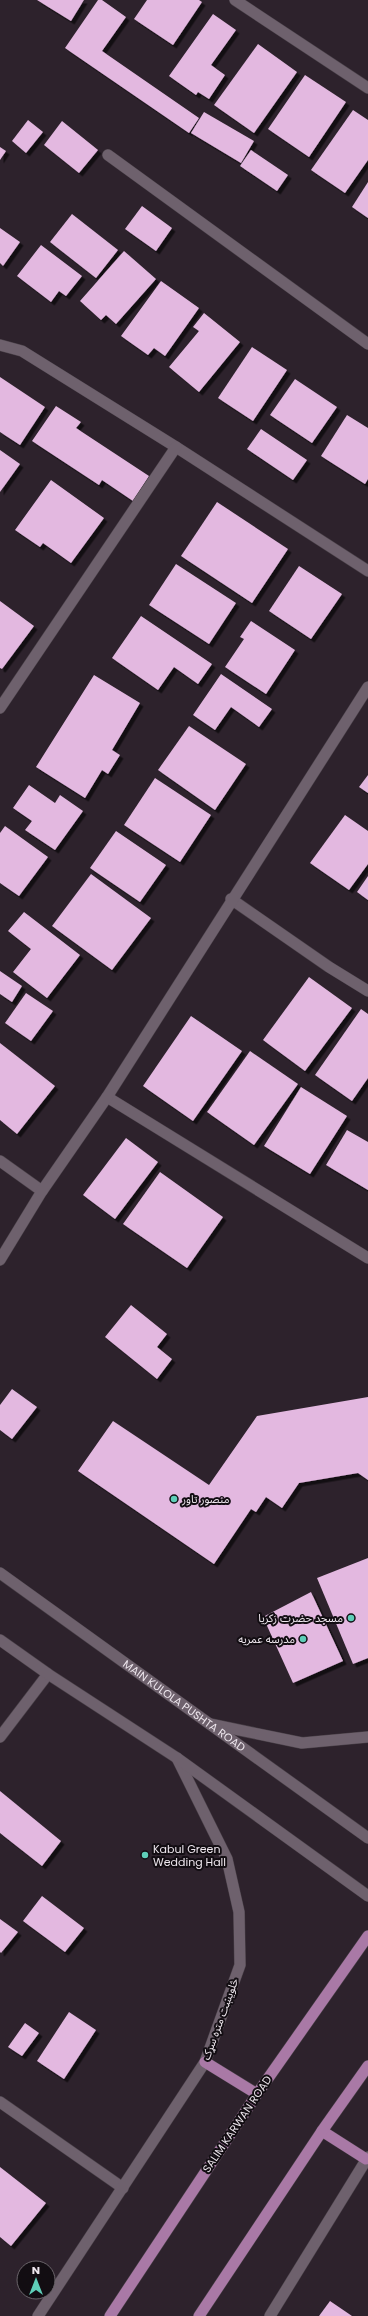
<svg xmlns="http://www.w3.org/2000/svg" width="368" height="2316" viewBox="0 0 368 2316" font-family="Poppins,'Noto Sans Arabic',sans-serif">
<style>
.building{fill:#e3b8e0;filter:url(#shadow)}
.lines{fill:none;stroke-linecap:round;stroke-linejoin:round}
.minor-casing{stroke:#494048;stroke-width:12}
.tertiary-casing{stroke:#494048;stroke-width:12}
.secondary-casing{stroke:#494048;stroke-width:12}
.primary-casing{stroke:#494048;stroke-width:12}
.minor{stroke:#6e616d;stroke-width:11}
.tertiary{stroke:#6e616d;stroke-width:11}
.secondary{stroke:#6e616d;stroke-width:11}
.primary{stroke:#a979a6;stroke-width:11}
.poi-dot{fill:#5eceb8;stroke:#120d12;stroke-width:1.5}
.labels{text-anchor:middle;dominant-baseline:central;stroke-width:4;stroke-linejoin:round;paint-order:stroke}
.poi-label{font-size:11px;fill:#eee7ee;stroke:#120d12;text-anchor:start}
.street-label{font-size:11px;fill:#eee7ee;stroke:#120d12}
</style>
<defs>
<filter id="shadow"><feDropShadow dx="3.5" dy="3.5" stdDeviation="0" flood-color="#0009"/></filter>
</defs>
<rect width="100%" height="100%" fill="#2d222c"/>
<g class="building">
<polygon points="37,0 84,0 71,21"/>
<polygon points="98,0 102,0 126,17 102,51 199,118 189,133 65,48"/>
<polygon points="147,0 199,0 202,2 173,45 134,19"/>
<polygon points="213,14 236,30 211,65 225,75 209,99 198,92 196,95 169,76"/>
<polygon points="258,44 297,72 254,133 214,105"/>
<polygon points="305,75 346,102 309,157 268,129"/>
<polygon points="353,110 368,120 368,160 345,193 311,170"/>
<polygon points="204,112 254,141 241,163 191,133"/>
<polygon points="28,120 43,132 26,153 12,141"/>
<polygon points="62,121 98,150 79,173 44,145"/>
<polygon points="0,147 6,151 0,160"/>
<polygon points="251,150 288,175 277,191 240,166"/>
<polygon points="368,182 368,218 352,207"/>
<polygon points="142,206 172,228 156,251 125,229"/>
<polygon points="72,214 118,250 96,278 50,242"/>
<polygon points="0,228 20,242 3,266 0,263"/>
<polygon points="41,245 82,276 66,296 59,291 51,302 17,276"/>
<polygon points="124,251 156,279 116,324 106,315 101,320 80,301"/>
<polygon points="161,281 199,308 165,356 154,348 148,355 121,336"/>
<polygon points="204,313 240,342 199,392 169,367 199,331 193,327"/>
<polygon points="252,347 287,370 253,421 218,398"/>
<polygon points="0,377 45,407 20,445 0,432"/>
<polygon points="295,379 337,407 312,443 270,415"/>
<polygon points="56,406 81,422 76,428 149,476 133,501 102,480 99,485 32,441"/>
<polygon points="347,415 368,428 368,479 365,484 321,456"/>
<polygon points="261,429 307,460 293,480 247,449"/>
<polygon points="0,450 20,464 0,492"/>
<polygon points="51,480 104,518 71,563 43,543 40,547 15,530"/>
<polygon points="217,502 288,549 252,603 181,556"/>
<polygon points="176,564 236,603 209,644 149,605"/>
<polygon points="299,566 342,594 311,639 269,611"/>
<polygon points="0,601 34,626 2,669 0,668"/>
<polygon points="141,616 212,664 198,684 174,667 158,690 112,658"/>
<polygon points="251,621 295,650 266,694 225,667 244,639 240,637"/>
<polygon points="221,674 272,709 259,727 231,707 215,730 193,715"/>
<polygon points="94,675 140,703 112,750 120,755 108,774 102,770 85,798 36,767"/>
<polygon points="189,726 246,764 215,810 158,770"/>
<polygon points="368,775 368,793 359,787"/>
<polygon points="155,778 211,815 180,862 124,825"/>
<polygon points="29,785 55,803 60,795 83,811 55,850 25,830 32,821 13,808"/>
<polygon points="345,815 368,831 368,864 349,890 310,863"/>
<polygon points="5,826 48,857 19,896 0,883 0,833"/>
<polygon points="116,831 166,865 140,902 90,868"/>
<polygon points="91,874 151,918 112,970 52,926"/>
<polygon points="368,876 368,900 357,892"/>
<polygon points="24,912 80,955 47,998 13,972 31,949 8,931"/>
<polygon points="0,971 22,986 12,1002 0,994"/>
<polygon points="309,977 352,1008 305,1071 263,1040"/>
<polygon points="26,993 53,1011 31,1041 5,1023"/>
<polygon points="361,1009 368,1014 368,1078 352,1101 315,1075"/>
<polygon points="191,1016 242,1051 193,1121 143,1086"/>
<polygon points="0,1043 55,1086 17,1134 0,1120"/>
<polygon points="250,1051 298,1084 254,1145 207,1112"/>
<polygon points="301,1087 347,1116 310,1174 264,1146"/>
<polygon points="347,1130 368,1142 368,1190 326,1165"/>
<polygon points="126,1138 158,1162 115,1219 83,1195"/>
<polygon points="160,1172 223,1217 187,1268 123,1224"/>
<polygon points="131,1305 167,1334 157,1347 172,1359 157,1379 105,1337"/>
<polygon points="12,1389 37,1407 12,1439 0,1430 0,1405"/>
<polygon points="368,1397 368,1480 358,1473 299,1483 282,1508 266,1497 256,1512 251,1509 214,1564 78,1471 113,1421 209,1485 257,1416"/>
<polygon points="368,1558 368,1658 353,1664 317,1578"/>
<polygon points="311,1592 343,1661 293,1683 263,1617"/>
<polygon points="0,1791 61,1841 42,1866 0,1833"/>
<polygon points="42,1896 84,1928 65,1952 23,1921"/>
<polygon points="0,1919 18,1932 1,1953 0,1952"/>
<polygon points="69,2012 96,2030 64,2079 37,2061"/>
<polygon points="25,2023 39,2033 22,2056 8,2047"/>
<polygon points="0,2167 46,2203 11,2246 0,2237"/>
<polygon points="330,2301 352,2316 319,2316"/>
</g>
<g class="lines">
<defs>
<g id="minor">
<polyline points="235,0 368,88"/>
<polyline points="108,155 368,344"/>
<polyline points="0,345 22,351 176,447 368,571"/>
<polyline points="0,708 176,447"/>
<polyline points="231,899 329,967 368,991"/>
<polyline points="107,1097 368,1258"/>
<polyline points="0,1161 42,1191"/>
<polyline points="0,1260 42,1191 107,1097 368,687"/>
<polyline points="0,1737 48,1674"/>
<polyline points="0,2102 123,2188"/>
</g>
<g id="tertiary">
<polyline points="210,1724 302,1743 368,1737"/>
<polyline points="38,2316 205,2062 240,1965 239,1912 227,1859 177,1758"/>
<polyline points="270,2316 368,2157"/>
</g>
<g id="secondary">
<path id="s1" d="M0,1573L368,1838"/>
<polyline points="0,1640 48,1674 177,1758 368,1896"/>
</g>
<g id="primary">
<polyline points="205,2062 257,2094"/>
<polyline points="322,2131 366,2159"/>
<polyline points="110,2316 257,2094 368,1936"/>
<polyline points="199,2316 322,2131 368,2066"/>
</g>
</defs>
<use href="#minor" class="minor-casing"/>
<use href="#tertiary" class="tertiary-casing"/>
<use href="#secondary" class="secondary-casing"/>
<use href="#primary" class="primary-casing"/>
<use href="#minor" class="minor"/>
<use href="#tertiary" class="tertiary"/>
<use href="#secondary" class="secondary"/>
<use href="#primary" class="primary"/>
</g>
<g class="poi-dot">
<circle cx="174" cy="1499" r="4"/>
<circle cx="351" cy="1618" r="4"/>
<circle cx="303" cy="1639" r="4"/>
<circle cx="145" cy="1855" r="4"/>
</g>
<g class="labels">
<g class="poi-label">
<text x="182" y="1499">منصور تاور</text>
<text x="343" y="1618" text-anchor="end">مسجد حضرت زکریا</text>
<text x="295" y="1639" text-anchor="end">مدرسه عمریه</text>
<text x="153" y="1849">Kabul Green<tspan x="153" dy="13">Wedding Hall</tspan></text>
</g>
<g class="street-label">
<text stroke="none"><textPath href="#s1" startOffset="227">MAIN KULOLA PUSHTA ROAD</textPath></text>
<text transform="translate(220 2019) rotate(-70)">څلویښت متره سړک</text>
<text transform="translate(237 2124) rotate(-56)">SALIM KARWAN ROAD</text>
</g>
</g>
<g transform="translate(36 2280)"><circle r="19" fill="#120d12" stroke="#6a646a"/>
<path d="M0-3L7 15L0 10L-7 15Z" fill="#5eceb8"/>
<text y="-6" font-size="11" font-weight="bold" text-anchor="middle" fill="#eee7ee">N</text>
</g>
</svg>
